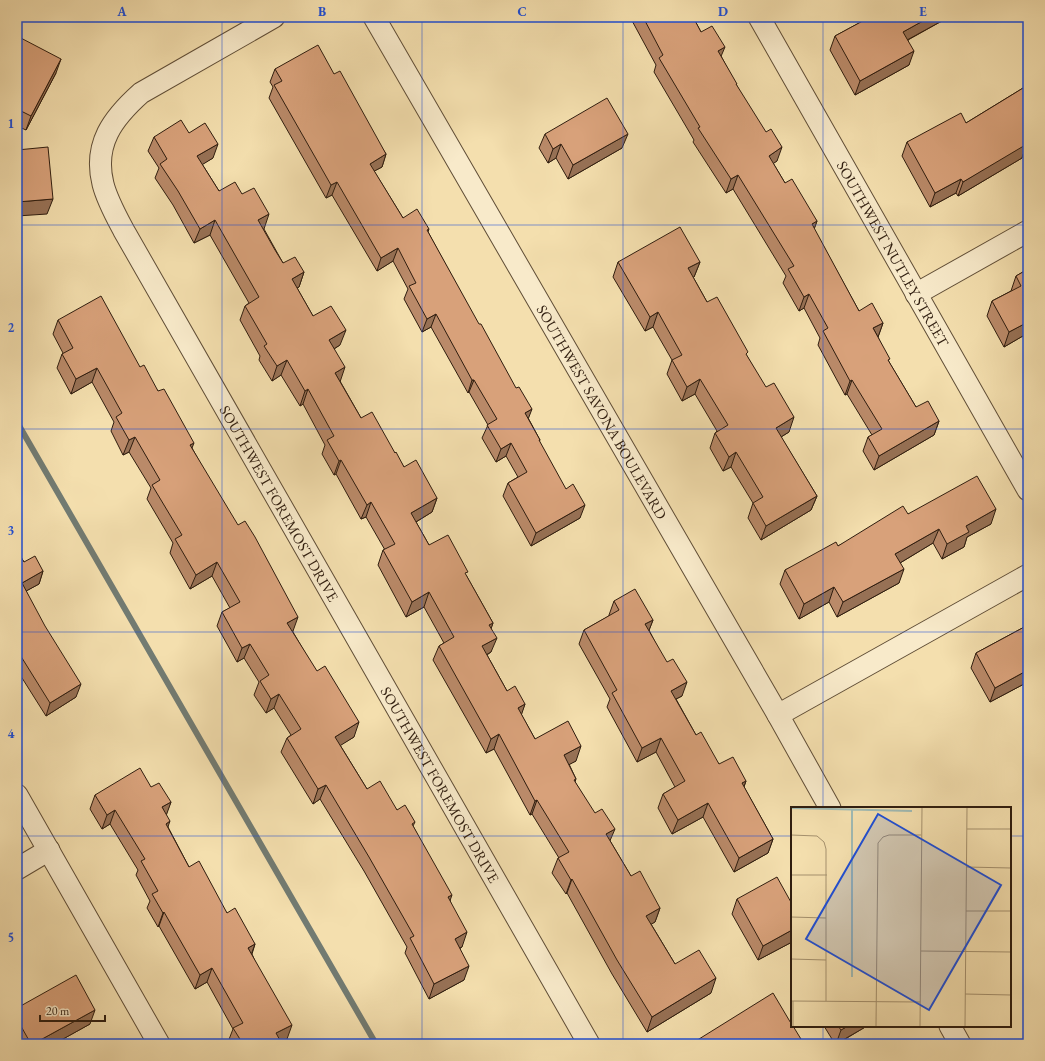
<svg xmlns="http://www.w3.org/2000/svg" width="1045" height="1061" viewBox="0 0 1045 1061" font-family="'EB Garamond',serif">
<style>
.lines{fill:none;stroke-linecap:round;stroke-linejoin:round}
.stream{stroke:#727b72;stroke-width:6}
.minor-casing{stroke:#604e37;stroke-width:23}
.minor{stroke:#f8eaca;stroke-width:21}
.wall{fill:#ba8a69;stroke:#2f1d0f}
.shaded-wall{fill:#977155;stroke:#2f1d0f}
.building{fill:#d8a17a;stroke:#2f1d0f}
.grid{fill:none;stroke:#1d4ed8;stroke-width:1;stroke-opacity:0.55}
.labels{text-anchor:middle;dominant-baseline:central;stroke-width:3.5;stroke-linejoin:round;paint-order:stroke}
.street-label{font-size:15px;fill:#2f1d0f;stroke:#f8eaca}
.inset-river{fill:none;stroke:#9fbab4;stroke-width:2}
.inset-road{fill:none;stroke:#a5916e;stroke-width:1}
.view{fill:#1d4ed8;fill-opacity:0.15;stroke:#1d4ed8;stroke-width:2}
.inset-edge{fill:none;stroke:#2f1d0f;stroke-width:2}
.neatline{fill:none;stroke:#1d4ed8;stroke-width:1.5}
.grid-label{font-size:13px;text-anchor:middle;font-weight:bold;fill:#1d4ed8}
</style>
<rect width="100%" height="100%" fill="#f4dfae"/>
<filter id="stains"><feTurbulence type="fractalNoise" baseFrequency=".005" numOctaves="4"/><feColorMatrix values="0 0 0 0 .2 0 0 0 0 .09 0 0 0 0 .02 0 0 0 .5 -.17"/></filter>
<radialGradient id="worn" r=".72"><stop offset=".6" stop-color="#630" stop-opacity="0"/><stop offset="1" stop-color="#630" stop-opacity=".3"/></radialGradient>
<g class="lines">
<polyline class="stream" points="17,422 376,1044"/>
<defs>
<g id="minor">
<path id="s1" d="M274,17L141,93C113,118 93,144 103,184C107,200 116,216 124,231L589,1044"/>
<path id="s2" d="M374,17L778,715L830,808"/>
<path id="s3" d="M759,17L1028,490"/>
<polyline points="916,294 1028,231"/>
<polyline points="778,715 1028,575"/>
<polyline points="17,795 159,1044"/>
<polyline points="17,869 49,850"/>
<polyline points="950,1026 960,1044"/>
</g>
</defs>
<use href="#minor" class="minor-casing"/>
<use href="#minor" class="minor"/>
</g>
<g class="wall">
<polygon points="630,17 693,17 701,32 721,56 777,161 773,163 785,183 817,221 814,229 859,311 883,323 878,337 889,362 916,407 939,421 934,435 874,470 863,451 868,437 872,435 847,394 845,395 818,345 820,338 804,308 799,311 783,283 786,276 733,189 726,193 693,142 694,140 654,72 656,65"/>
<polygon points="861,17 949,17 908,40 909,65 855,95 830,50 835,36 861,22 860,21"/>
<polygon points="17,36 56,73 26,130 17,126"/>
<polygon points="275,69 334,74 386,154 382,167 374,171 403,218 429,229 428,232 540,440 539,442 580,518 531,546 503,496 508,483 518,477 506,456 496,462 482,438 488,425 469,392 468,393 431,327 422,332 404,299 408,289 393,261 377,271 332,195 326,198 269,98 273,87 270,82"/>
<polygon points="1028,85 1028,151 1023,154 1022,158 958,196 956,193 930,207 902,156 907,142 966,123"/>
<polygon points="189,133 213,158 202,164 219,191 242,194 264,229 283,263 304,272 299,287 297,288 313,316 340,345 334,349 340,381 361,418 395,453 404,467 437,498 432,512 416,522 429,545 466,575 493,623 491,628 491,652 487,655 507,691 525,704 521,714 535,739 576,761 569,764 576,779 575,782 631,876 660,908 655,922 651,924 675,964 711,993 647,1032 612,974 567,893 566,894 552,873 558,858 559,858 532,814 530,815 494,749 486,753 433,660 439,646 444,643 424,607 406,617 378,565 383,550 385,550 366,517 361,519 336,474 334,475 322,454 325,445 303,404 300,406 281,375 272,381 259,360 260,356 240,320 245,306 249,303 210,235 194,243 173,205 155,178 159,168 148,151 154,137"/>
<polygon points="545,134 622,148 568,179 556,158 548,163 539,148"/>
<polygon points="618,262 700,262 694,277 693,277 707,302 747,356 789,432 781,437 817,496 811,510 761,540 748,518 753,503 731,467 723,471 710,448 715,433 717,431 695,394 682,401 667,374 672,360 653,327 645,331 613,277"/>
<polygon points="1028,269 1028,333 1004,347 987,316 992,301 1011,291 1016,276"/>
<polygon points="58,320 140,367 158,391 192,448 293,631 293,632 354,737 340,745 367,789 415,822 413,826 450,900 462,947 460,948 464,980 429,999 405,953 407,947 364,871 320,799 313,804 281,752 287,738 291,735 274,708 266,713 254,695 259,682 244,658 237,662 217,626 222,612 230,608 212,576 190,589 170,553 173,543 147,499 151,488 129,452 123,455 111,431 114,422 92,382 71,394 57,368 62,354 63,353 53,334"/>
<polygon points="908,514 991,524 967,537 964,547 942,559 933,543 900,563 899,583 837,617 829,602 799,619 780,584 785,570"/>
<polygon points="17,551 24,562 43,571 39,584 26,591 76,697 46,716 17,670"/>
<polygon points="614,601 653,620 649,630 682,696 676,699 696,735 719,764 746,781 744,787 773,839 768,853 734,872 703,817 672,834 658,808 663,794 675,787 656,752 637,762 607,707 610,699 579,644 584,630 609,616 609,615"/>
<polygon points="1028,625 1028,691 1024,684 990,702 971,668 976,653"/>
<polygon points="151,787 171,802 166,814 168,827 189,867 227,913 255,944 252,954 287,1039 281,1042 282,1044 229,1044 228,1042 233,1029 207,982 195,989 159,926 158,927 147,908 150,901 136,875 138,870 110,824 102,829 90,809 95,795"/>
<polygon points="737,899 792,904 792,942 758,960 732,914"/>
<polygon points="17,1008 90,1024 54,1044 18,1044 17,1042"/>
<polygon points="824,1026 867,1026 837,1044 835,1044"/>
</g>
<g class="shaded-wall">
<polygon points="930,17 949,17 898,45 903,32"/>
<polygon points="725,47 719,61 718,51"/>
<polygon points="914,51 909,65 855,95 860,81"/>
<polygon points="61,59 56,73 26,130 31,116"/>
<polygon points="628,134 622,148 568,179 573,165"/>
<polygon points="1028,141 1028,151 1023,154 1022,158 958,196 963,182"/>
<polygon points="218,144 213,158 192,171 197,156"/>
<polygon points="561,144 556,158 548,163 553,149"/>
<polygon points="782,147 777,161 764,170 769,156"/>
<polygon points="386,154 382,167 365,176 370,164"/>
<polygon points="738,175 733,189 726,193 731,179"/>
<polygon points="961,179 956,193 930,207 935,193"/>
<polygon points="337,182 332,195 326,198 331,185"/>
<polygon points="53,199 47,214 17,216 17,202"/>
<polygon points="269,214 264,229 253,234 258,220"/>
<polygon points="215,220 210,235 194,243 200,229"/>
<polygon points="817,221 812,235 812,224"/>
<polygon points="398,248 393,261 377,271 381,258"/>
<polygon points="700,262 694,277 683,283 688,268"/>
<polygon points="304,272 299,287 287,293 292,279"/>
<polygon points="809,294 804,308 799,311 804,297"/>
<polygon points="658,312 653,327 645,331 650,317"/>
<polygon points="436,314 431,327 422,332 427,319"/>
<polygon points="1028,322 1028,333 1004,347 1009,332"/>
<polygon points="883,323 878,337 873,328"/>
<polygon points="346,330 340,345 324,355 329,340"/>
<polygon points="287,360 281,375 272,381 277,366"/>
<polygon points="345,367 340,382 335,373"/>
<polygon points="97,368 92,382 71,394 76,379"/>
<polygon points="700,379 695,394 682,401 687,387"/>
<polygon points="472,380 474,380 469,392 468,393"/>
<polygon points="852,380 847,394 845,395 850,381"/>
<polygon points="308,389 303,404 300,406 305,391"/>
<polygon points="532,409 527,422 525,413"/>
<polygon points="794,417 789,432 771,443 776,428"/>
<polygon points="939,421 934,435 874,470 879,456"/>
<polygon points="135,437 129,452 123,455 129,440"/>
<polygon points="194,443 188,458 190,445"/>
<polygon points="511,443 506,456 496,462 501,449"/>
<polygon points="736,452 731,467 723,471 729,457"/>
<polygon points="341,460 336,474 334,475 339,461"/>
<polygon points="817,496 811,510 761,540 766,526"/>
<polygon points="437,498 432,512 406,528 411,513"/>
<polygon points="371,502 366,517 361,519 367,505"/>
<polygon points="585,505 580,518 531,546 536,533"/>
<polygon points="996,509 991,524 967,537 964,547 942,559 947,544 966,526"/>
<polygon points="939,529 933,543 890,569 895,554"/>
<polygon points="217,562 212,576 190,589 196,575"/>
<polygon points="904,569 899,583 837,617 843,602"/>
<polygon points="43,571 39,584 17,596 22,583"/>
<polygon points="834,587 829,602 799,619 804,604"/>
<polygon points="429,592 424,607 406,617 412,602"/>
<polygon points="298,617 293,631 282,638 287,623"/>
<polygon points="653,620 648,633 645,624"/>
<polygon points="493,623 488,638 489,625"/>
<polygon points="497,638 491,652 477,660 482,646"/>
<polygon points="250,644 244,658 237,662 242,648"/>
<polygon points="1028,670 1028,673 1024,684 990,702 995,688"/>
<polygon points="687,682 682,696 666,704 671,691"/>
<polygon points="81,684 76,697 46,716 50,703"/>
<polygon points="279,694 274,708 266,713 271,699"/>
<polygon points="525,704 520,719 518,708"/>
<polygon points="359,722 354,737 330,752 335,737"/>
<polygon points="499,734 494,749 486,753 491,739"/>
<polygon points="661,738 656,752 637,762 642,748"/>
<polygon points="581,746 576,761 559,770 564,755"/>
<polygon points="746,781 741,794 742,783"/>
<polygon points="326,785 320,799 313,804 318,789"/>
<polygon points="537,800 532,814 530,815 535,801"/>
<polygon points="171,802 166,816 162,807"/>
<polygon points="708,803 703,817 672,834 678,820"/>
<polygon points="115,810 110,824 102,829 107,815"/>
<polygon points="170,821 165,835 166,824"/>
<polygon points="615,829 609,843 606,834"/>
<polygon points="773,839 768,853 734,872 739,858"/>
<polygon points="572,879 567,893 566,894 571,880"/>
<polygon points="452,895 447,909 448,897"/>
<polygon points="660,908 655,922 641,930 646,916"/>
<polygon points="164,912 159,926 158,927 163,913"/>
<polygon points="792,930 792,942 758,960 763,946"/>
<polygon points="467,932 462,947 450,953 455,939"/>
<polygon points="255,944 250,958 248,948"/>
<polygon points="469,966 464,980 429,999 434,984"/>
<polygon points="212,968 207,982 195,989 200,975"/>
<polygon points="716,978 711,993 647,1032 652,1017"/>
<polygon points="95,1010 90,1024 54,1044 33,1044"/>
<polygon points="292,1025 287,1039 277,1044 276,1033"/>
<polygon points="848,1026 867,1026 836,1044 841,1030"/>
</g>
<g class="building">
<polygon points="643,17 693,17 701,32 712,26 725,47 718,51 737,84 736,84 766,132 771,129 782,147 769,156 785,183 792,179 817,221 812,224 859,311 872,303 883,323 873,328 890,359 888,360 916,407 928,401 939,421 879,456 868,437 882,429 852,380 850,381 823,331 828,328 809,294 804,297 788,269 794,266 738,175 731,179 698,128 700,127 659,58 663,55"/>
<polygon points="870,17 930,17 903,32 914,51 860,81 835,36"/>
<polygon points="17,36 61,59 31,116 17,109"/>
<polygon points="318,45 334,74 340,71 386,154 370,164 403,218 417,209 429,229 427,230 479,324 481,324 516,388 519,387 532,409 525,413 540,440 539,440 566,489 573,484 585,505 536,533 508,483 527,472 511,443 501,449 487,425 497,419 474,380 472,380 436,314 427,319 409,286 416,283 398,248 381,258 337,182 331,185 274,85 282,81 275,69"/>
<polygon points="1028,85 1028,141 1025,142 1027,144 963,182 961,179 935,193 907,142 961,113 966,123"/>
<polygon points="607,98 628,134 573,165 561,144 553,149 545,134"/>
<polygon points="181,120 189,133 205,123 218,144 197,156 219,191 235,182 242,194 254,188 269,214 258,220 275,250 283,263 295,257 304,272 292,279 313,316 331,306 346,330 329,340 345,367 335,373 361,418 372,412 395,453 396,452 404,467 416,460 437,498 411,513 429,545 448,535 468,572 465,573 493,623 489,625 497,638 482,646 507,691 515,686 525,704 518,708 535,739 568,721 581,746 564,755 576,779 574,780 595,813 602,809 615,829 606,834 631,876 640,871 660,908 646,916 675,964 699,950 716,978 652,1017 617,960 572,879 571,880 558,858 569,852 537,800 535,801 499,734 491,739 439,646 454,637 429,592 412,602 383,550 395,544 371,502 367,505 341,460 339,461 327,440 334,436 308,389 305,391 287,360 277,366 264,346 267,344 245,306 259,297 215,220 200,229 178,191 160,164 167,159 154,137"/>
<polygon points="48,147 53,199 17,202 17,150"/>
<polygon points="680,227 700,262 688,268 707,302 717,297 748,352 746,354 766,387 774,383 794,417 776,428 817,496 766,526 753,503 763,497 736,452 729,457 715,433 728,425 700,379 687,387 672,360 682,355 658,312 650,317 618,262"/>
<polygon points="1028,269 1028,322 1009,332 992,301 1021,286 1016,276"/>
<polygon points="101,296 140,367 144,365 158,391 164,389 194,443 190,445 238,525 245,521 255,537 298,617 287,623 317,671 325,666 359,722 335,737 367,789 380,781 397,810 405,805 415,822 412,824 452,895 448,897 467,932 455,939 469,966 434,984 410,938 414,936 369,857 326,785 318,789 287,738 301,729 279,694 271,699 260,681 269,675 250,644 242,648 222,612 240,602 217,562 196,575 175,539 182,535 152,485 160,480 135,437 129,440 116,417 122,413 97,368 76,379 62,354 73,348 58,320"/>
<polygon points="977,476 996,509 966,526 969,532 947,544 939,529 895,554 904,569 843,602 834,587 804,604 785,570 836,542 838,546 903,506 908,514"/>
<polygon points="17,551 24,562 35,556 43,571 22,583 45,626 81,684 50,703 17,650"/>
<polygon points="635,589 653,620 645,624 667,662 673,659 687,682 671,691 696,735 701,732 719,764 733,757 746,781 742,783 773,839 739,858 708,803 678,820 663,794 685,781 661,738 642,748 612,693 617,690 584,630 619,610 614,601"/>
<polygon points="1028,625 1028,670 995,688 976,653"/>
<polygon points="140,768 151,787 159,783 171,802 162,807 170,821 166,824 189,867 199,861 227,913 235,908 255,944 248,948 292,1025 276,1033 282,1044 243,1044 233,1028 243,1023 212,968 200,975 164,912 163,913 152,894 158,891 141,861 145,859 115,810 107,815 95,795"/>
<polygon points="777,877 792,904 792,930 763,946 737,899"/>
<polygon points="76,975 95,1010 33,1044 31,1044 17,1019 17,1008"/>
<polygon points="773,993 792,1025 792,1026 793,1026 804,1044 691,1044"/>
<polygon points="838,1026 848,1026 841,1030"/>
</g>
<path class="grid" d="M222,17V1044M422,17V1044M623,17V1044M823,17V808M17,225H1028M17,429H1028M17,632H1028M17,836H792M1010,836H1028M823,1026V1044"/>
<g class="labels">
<g class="street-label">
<text stroke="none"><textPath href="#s3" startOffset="272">SOUTHWEST NUTLEY STREET</textPath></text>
<text stroke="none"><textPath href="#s2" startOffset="456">SOUTHWEST SAVONA BOULEVARD</textPath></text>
<text stroke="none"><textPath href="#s1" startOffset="623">SOUTHWEST FOREMOST DRIVE</textPath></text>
<text stroke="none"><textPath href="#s1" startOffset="947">SOUTHWEST FOREMOST DRIVE</textPath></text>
</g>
</g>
<g transform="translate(791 807)">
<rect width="220" height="220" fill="#f4dfae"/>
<path class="inset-river" d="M0,1L121,4M61,170V2"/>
<path class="inset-road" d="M176,22H220M0,28L26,29L33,35L35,42V194M175,60L220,61M0,68H36M175,104H220M0,110L35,111M130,144L220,145M0,152L35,153M174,187L220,188M0,194L129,195M2,219V194M85,219L87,36L92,30L98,28H130M129,219L131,1M174,219L176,1"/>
<path class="view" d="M87,7L210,78L138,203L15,132Z"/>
<rect width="220" height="220" class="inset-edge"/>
</g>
<rect width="1045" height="1061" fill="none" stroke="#f4dfae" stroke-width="44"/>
<path d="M40 1015v6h65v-6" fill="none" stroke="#2f1d0f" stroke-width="2"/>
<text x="46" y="1015" font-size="12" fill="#2f1d0f" stroke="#f8eaca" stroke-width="3" paint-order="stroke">20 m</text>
<rect x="22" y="22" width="1001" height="1017" class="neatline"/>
<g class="grid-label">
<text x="122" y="16">A</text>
<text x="322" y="16">B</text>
<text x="522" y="16">C</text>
<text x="723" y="16">D</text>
<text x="923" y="16">E</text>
<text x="11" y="128">1</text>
<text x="11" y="332">2</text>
<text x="11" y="535">3</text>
<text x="11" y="738">4</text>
<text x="11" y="942">5</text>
</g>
<rect width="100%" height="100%" filter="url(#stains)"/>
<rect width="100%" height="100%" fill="url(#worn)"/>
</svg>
